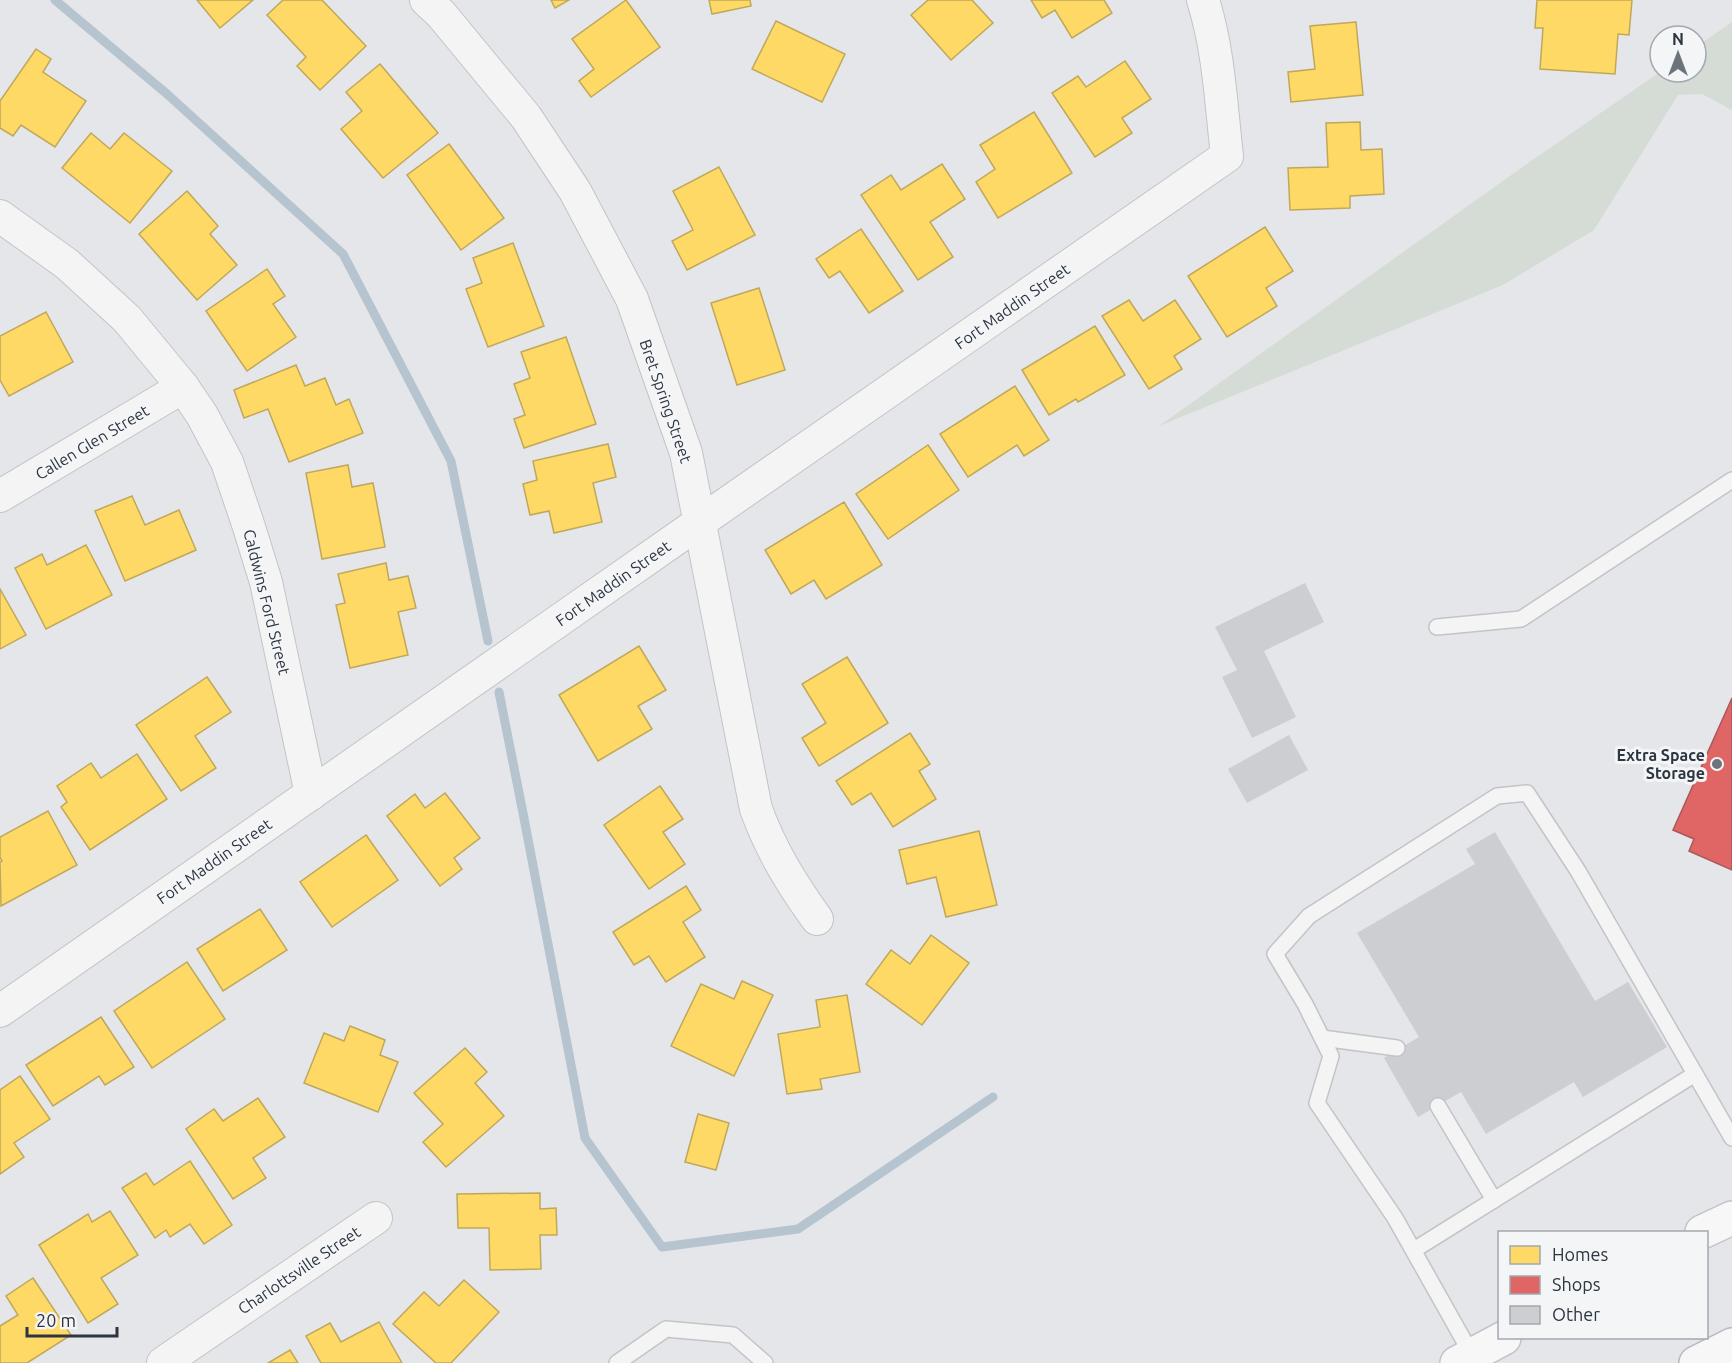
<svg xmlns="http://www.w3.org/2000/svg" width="1732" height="1363" viewBox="0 0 1732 1363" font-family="Ubuntu,sans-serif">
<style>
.green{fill:#d5dcd5}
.homes{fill:#ffd966;stroke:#c0a85b;stroke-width:1.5}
.shops{fill:#e06666;stroke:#aa575b;stroke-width:1.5}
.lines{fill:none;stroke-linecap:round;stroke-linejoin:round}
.stream{stroke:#b6c4d0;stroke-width:9}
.building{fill:#cdced1}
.lane-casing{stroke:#c3c4c7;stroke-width:18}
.street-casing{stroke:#c3c4c7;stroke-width:34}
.secondary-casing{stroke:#c3c4c7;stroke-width:36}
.highway-casing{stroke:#b7b9bd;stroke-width:36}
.lane{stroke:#f4f4f5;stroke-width:15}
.street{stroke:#f4f4f5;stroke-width:32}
.secondary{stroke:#f7f7f8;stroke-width:33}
.highway{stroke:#f7f7f8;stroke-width:33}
.poi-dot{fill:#6d737b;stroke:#f3f5f7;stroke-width:2}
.labels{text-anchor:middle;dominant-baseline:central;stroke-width:6;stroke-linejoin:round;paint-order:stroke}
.street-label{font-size:16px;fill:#2d3540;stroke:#f3f5f7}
.poi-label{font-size:16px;font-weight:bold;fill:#2d3540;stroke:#f3f5f7;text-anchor:end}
</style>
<rect width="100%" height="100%" fill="#e4e6e9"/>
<polygon class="green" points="1732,22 1732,110 1702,94 1678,95 1594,230 1503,285 1159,426 1531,161 1660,72 1696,72 1696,47"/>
<g class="homes">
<polygon points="197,0 253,0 220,28"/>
<polygon points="283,0 322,0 366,46 320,90 297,66 306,57 267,15"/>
<polygon points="551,0 569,0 555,8"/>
<polygon points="626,0 660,47 591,97 579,81 594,69 572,39"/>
<polygon points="709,0 750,0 751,6 712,14"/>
<polygon points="928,0 972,0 993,23 951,60 911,15"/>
<polygon points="1031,0 1104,0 1112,13 1072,38 1055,10 1042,18"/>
<polygon points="1537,0 1632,0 1629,35 1618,34 1615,74 1540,69 1543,28 1535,28"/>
<polygon points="776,21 845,54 822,102 752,69"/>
<polygon points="1356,22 1363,95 1291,102 1288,72 1315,69 1310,26"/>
<polygon points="36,49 51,59 43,72 86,101 55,147 21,125 13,136 0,128 0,101"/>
<polygon points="1125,61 1151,99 1122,118 1132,133 1095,157 1052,93 1078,76 1086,87"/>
<polygon points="380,64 438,133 383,178 341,129 362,111 346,92"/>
<polygon points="1034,112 1072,173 998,218 976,182 995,169 980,145"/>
<polygon points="1360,122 1361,150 1382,149 1384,194 1350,196 1350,208 1290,210 1288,168 1328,167 1326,123"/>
<polygon points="91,133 110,149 124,133 172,171 130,223 62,168"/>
<polygon points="449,144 504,218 461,250 407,175"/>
<polygon points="942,164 965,199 930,222 953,257 918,280 861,195 891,175 901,190"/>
<polygon points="719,167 755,235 687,270 672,241 693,230 673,191"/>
<polygon points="187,191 218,226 210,234 237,265 197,300 139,234"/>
<polygon points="1265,227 1293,271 1266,288 1277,306 1227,337 1188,276"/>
<polygon points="861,229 903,291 869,313 840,271 829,278 816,259"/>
<polygon points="513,243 544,326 488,347 466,289 482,283 473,258"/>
<polygon points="267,269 285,296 273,304 296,337 247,371 206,311"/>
<polygon points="759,288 785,370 737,385 711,303"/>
<polygon points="1129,300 1143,321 1175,300 1201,339 1174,356 1182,369 1149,389 1102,316"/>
<polygon points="46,312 73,362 9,396 0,380 0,336"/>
<polygon points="1095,326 1125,375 1078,402 1076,399 1049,415 1022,370"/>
<polygon points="566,337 596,424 524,448 514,419 525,415 514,384 530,378 521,352"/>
<polygon points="296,365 305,386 325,378 336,405 349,399 363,433 289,462 268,409 244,418 234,390"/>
<polygon points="1015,386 1049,440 1024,456 1017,445 968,477 940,434"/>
<polygon points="608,444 616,477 593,483 602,522 554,533 549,511 530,515 523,484 537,480 533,461"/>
<polygon points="928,445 959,490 888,539 856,494"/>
<polygon points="348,465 352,487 373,483 385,547 322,559 306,473"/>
<polygon points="132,496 145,525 179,510 196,550 125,581 95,511"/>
<polygon points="844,502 882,565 826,599 814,580 791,594 765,550"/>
<polygon points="86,545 112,595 46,629 15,568 42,554 47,565"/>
<polygon points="386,563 389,580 408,576 416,608 398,612 408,655 350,668 336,605 345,603 338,574"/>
<polygon points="0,589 26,635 0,649"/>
<polygon points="639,646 666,690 638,706 652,729 598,761 559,695"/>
<polygon points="847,657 888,723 819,766 802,738 826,723 802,684"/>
<polygon points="207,677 231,712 195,736 216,768 181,791 136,725"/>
<polygon points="910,733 930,764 919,771 936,799 893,827 871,793 852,805 836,781"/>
<polygon points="137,754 167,799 90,850 61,807 67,802 57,786 91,763 101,778"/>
<polygon points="660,786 683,819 663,832 685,864 649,889 604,825"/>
<polygon points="445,793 480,838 454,858 462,869 440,886 387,816 415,794 425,808"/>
<polygon points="48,811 77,865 1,906 0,862 2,861 0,857 0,837"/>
<polygon points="979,831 997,905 946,917 936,877 907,884 899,850"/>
<polygon points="366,835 398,880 332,927 300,882"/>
<polygon points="686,886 701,910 683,922 705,957 666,982 649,956 634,965 613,932"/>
<polygon points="260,909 287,950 223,991 197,949"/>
<polygon points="931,935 969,963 922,1025 866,984 891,950 910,964"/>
<polygon points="187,962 225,1019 152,1068 114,1011"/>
<polygon points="742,981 773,995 734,1076 671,1046 701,984 734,999"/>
<polygon points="847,995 860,1072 820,1079 822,1089 787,1094 778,1034 820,1027 816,1000"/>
<polygon points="101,1017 134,1067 105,1085 99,1076 53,1106 26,1065"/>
<polygon points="350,1026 385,1040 380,1055 398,1062 378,1112 304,1083 324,1033 344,1041"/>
<polygon points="465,1048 487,1072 475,1083 504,1116 446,1167 423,1142 443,1124 414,1093"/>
<polygon points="20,1076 50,1119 14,1143 24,1157 0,1174 0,1090"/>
<polygon points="258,1098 285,1137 253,1158 266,1178 233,1199 186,1129 214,1109 223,1121"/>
<polygon points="698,1114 729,1123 716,1170 685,1162"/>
<polygon points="190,1161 232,1225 204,1244 190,1224 170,1237 166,1230 155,1238 122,1188 146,1173 154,1185"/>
<polygon points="540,1193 540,1209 556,1208 557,1235 540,1235 541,1269 490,1270 489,1228 458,1228 457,1194"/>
<polygon points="110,1211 138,1255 101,1278 118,1304 88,1323 39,1245 88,1214 92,1222"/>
<polygon points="33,1278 71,1335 27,1363 0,1363 0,1326 18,1315 6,1296"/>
<polygon points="464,1280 499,1312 451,1363 436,1363 393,1324 424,1292 439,1306"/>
<polygon points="379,1322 402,1363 321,1363 306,1336 330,1323 341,1342"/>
<polygon points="290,1350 298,1363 268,1363"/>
</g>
<polygon class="shops" points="1732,698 1732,870 1689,851 1694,839 1673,830"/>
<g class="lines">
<g class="stream">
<polyline points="55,0 167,94 343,254 451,461 488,641"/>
<polyline points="499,692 523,813 585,1138 662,1247 798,1229 993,1097"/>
</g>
</g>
<g class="building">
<polygon points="1305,583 1324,622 1264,651 1296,717 1252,738 1222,677 1237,670 1215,627"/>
<polygon points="1289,735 1308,770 1247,803 1228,769"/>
<polygon points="1495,832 1595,1001 1628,982 1667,1047 1583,1097 1574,1082 1486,1134 1461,1092 1418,1117 1384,1058 1419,1037 1357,933 1475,864 1466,849"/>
</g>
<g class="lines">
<defs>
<g id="lane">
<polyline points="1437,627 1521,619 1732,480"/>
<polyline points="1322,1038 1397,1048"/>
<polyline points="1438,1106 1494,1200"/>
<polyline points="1414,1250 1695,1074"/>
<polyline points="1472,1355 1395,1218 1317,1103 1331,1056 1305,1004 1275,954 1309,916 1497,796 1527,793 1578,871 1732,1138"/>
<polyline points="617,1363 666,1329 733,1335 765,1363"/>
</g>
<g id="street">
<path d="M426,0L441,14L526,117L575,191L632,299L686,453L756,809C771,850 791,883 817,919"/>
<polyline points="0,216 67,264 127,319 183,387 202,415 227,462 248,524 266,582 311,794"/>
<polyline points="0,496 183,387"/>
<path d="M0,1011L700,522L1227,156C1221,104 1219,51 1203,0"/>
<polyline points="163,1363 376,1218"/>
</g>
<g id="secondary">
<polyline points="1702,1232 1732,1218"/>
<polyline points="1457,1363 1504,1338"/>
</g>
<polyline id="highway" points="1696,1363 1732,1345"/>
</defs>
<use href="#lane" class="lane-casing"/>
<use href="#street" class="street-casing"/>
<use href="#secondary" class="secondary-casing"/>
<use href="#highway" class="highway-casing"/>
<use href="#lane" class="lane"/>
<use href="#street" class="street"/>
<use href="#secondary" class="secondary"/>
<use href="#highway" class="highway"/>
</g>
<circle class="poi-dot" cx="1717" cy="764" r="6"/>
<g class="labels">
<g class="street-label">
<text transform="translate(1012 306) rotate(-35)">Fort Maddin Street</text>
<text transform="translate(666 401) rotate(71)">Bret Spring Street</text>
<text transform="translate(92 442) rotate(-31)">Callen Glen Street</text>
<text transform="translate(613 583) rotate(-35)">Fort Maddin Street</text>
<text transform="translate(267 602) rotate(76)">Caldwins Ford Street</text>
<text transform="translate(214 861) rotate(-35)">Fort Maddin Street</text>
<text transform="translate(299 1270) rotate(-34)">Charlottsville Street</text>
</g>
<g class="poi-label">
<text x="1705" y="755">Extra Space<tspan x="1705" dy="18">Storage</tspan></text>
</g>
</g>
<rect x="1498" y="1231" width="210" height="108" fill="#f3f5f7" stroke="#a4a8ae" stroke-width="1.5"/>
<rect x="1510" y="1246" width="30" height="18" fill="#ffd966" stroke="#a4a8ae" stroke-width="1.5"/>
<text x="1552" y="1261" font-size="18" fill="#2d3540">Homes</text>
<rect x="1510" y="1276" width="30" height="18" fill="#e06666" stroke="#a4a8ae" stroke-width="1.5"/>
<text x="1552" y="1291" font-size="18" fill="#2d3540">Shops</text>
<rect x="1510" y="1306" width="30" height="18" fill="#cdced1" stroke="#a4a8ae" stroke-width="1.5"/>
<text x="1552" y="1321" font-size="18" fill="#2d3540">Other</text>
<g transform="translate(1678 54)"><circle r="28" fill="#f3f5f7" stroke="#a4a8ae" stroke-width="1.5"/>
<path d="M0-4.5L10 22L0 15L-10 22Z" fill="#6d737b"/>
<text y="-9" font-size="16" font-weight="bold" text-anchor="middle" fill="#2d3540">N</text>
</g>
<path d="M27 1327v9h90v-9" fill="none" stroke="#2d3540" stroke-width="3"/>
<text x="36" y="1327" font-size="18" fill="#2d3540" stroke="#f3f5f7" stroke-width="4.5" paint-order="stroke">20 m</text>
</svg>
